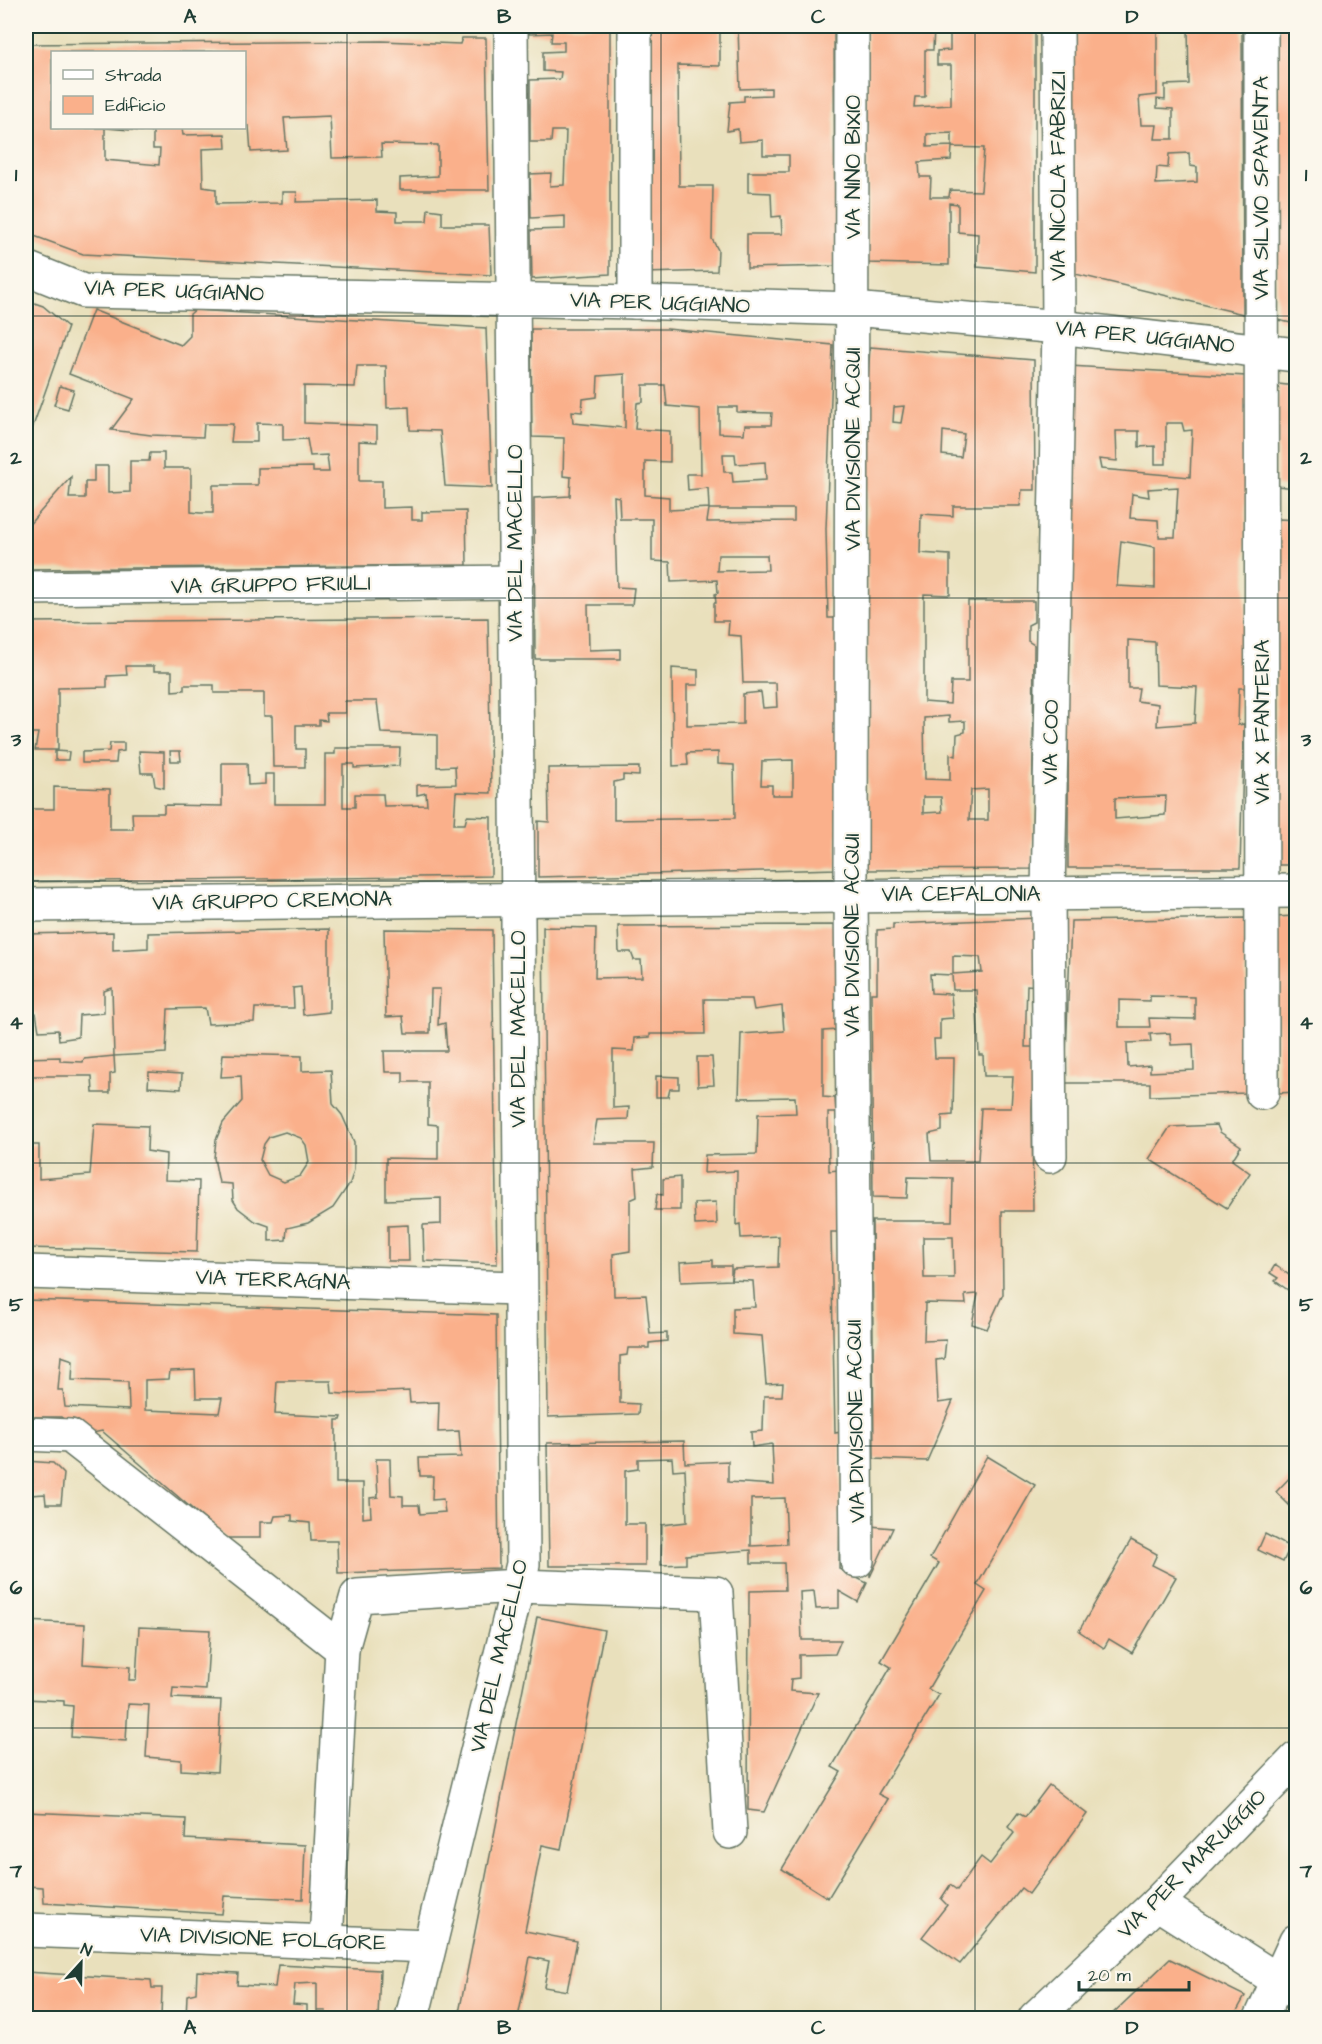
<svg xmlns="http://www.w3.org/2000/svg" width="1322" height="2044" viewBox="0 0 1322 2044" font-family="'Architects Daughter',sans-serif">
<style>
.building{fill:#fab08b;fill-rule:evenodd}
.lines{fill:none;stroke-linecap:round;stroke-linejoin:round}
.minor-casing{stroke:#667664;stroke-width:36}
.tertiary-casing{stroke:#667664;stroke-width:36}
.minor{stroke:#fff;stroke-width:33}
.tertiary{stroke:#fff;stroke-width:33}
.grid{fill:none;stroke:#1f3d34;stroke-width:1.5;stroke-opacity:0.55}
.labels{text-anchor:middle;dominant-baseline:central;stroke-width:4.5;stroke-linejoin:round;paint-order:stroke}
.street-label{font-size:22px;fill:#1f3d34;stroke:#fbf7ec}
.neatline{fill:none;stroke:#1f3d34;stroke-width:2}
.grid-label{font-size:20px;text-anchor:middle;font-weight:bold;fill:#1f3d34}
</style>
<rect width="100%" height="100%" fill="#fbf7ec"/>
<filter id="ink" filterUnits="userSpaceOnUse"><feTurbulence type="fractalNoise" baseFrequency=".0167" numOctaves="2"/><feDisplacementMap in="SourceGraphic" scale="12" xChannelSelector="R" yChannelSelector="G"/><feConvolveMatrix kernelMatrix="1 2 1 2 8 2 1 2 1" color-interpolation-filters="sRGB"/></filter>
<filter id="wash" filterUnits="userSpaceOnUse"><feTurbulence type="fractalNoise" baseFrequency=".008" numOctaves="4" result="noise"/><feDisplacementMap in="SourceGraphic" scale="24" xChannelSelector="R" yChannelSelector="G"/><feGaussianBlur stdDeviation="1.35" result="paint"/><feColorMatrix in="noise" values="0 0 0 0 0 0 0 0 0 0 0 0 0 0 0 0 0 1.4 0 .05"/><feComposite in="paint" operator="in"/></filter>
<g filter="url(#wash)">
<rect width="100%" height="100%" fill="#e9e0bc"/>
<g id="blocks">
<g class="building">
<polygon points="529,26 610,26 610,274 532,279 531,230 565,229 565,216 531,218 530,174 551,173 550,186 564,185 566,131 552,131 551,142 530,142 530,80 560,79 561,72 543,71 543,52 564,51 564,42 551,42 552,33 529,34"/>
<polygon points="644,26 720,26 720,66 678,65 679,186 713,186 712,239 718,250 717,271 644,273"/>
<polygon points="738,26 834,26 835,266 747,268 747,234 782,234 781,216 772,217 771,193 748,192 748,172 789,172 789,155 763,155 763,140 739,142 738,129 727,131 730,102 744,101 744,96 771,95 771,88 740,89"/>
<path d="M867,26H934L933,50H925V97H915L914,107L951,105V65H937V51L950,50V26H1035V272L977,267L978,234L958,232V204L949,203V265L868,263ZM952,133V146L927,147V134ZM952,147L984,148L981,191L950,190L949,197H930L931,177H920L919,162L951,160Z"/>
<path d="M1071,26H1157V95L1139,97L1141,125H1157L1155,139H1173V109L1157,108V99L1165,100V85L1189,84L1188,26H1242L1243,314L1071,273ZM1189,153L1190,166L1197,167V182L1156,184L1157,167L1168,168L1169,154Z"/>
<polygon points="1278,26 1296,26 1296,324 1277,320"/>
<polygon points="462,38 486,38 489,190 400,190 400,178 438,176 438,145 381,144 382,157 332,158 330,116 284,118 287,150 251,152 249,126 244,126 244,52 52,52 52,128 105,128 105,160 159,165 160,149 153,149 153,132 106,128 182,128 183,135 225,134 226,148 202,149 203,187 216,189 216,204 282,203 282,192 297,192 296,202 377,200 377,211 397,212 397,221 427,221 428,209 442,211 442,225 489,225 491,275 83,254 26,233 26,44 382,41 460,44"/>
<polygon points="26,300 43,306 68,327 26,446"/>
<polygon points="93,310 181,345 190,336 190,314 195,310 486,328 492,488 445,486 440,431 410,430 409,407 387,408 386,366 357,366 355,387 304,386 304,423 377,426 377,442 359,441 359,481 382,481 382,508 412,507 412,520 422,520 422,512 466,511 467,565 26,569 26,528 71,477 69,498 85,498 85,482 94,482 94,466 108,466 108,493 130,492 130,461 149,461 150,453 164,453 164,468 191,468 191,512 200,513 213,513 213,485 258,485 258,468 313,467 313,472 329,472 327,455 310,456 307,439 283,440 283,424 257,423 257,442 231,442 233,424 204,424 203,437 151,435 111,430 134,399 69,374"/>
<path d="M531,329H667L833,345L826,529L828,618H839L837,869L538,877V821L549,822L548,768L639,767V776L623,775V780L614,782V820L735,818L734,765L718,764V752L687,753L688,765L673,766L672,668L698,670V685H687V725L743,724V694L761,692L763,708L777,707L776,683H743L741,636L728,635L729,621H714V603H716L715,594L718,593L717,580L671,582L670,562L652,561V519H620L619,497L614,496L617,587L634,588L632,605H588L589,650L620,649V659H535L534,498L570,496L571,477L563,476L564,438L532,437ZM625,374V428L573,423L572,411L582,412L583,399L597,397L598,376ZM643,385H665L667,406L700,409L701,474H687L688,490L708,488L709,508L669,510V497L645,495V461L670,462V431L635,429L637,403L643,402ZM719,407H737V412L772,413L771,425H745L744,434L719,433ZM723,454H735L736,464L765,462L766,480L733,482L732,472H724ZM709,509H794V521L707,522ZM718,555H767L768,570L717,571ZM793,760V795H772V785H761L762,761Z"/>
<path d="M870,347L1034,360L1035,490H1022L1020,506H953V516L921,514L920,553L950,555V595L924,594V702L950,704L951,682H968V601H1034V622L1028,625V641L1034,645L1032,869L868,870L867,396ZM904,406L901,423L893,422L894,407ZM943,431L964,434L961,457L942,455ZM949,716V722L965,721V732L957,734L956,756L950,754V780L925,779L924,718ZM988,789V820H969L971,790ZM923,797H941L942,812L923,813Z"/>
<path d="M1069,366L1246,376L1245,685V688H1239L1238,725L1244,724L1240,868H1068ZM1166,423H1182L1184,431L1192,430L1190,477L1101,469L1099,459L1117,461L1116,431H1139V447L1155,446V464H1166ZM1178,487L1175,537H1159L1158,520L1130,518L1132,494L1149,497L1148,489ZM1121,541L1155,547V588L1117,586ZM1128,640L1155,642L1156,685L1197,687L1195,723L1157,726L1158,704L1137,701L1139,688H1128ZM1166,796L1165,815L1115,819V798Z"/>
<polygon points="1278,384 1296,386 1296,488 1277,486"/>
<polygon points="60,386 74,390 68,409 54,405"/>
<polygon points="1279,519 1296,520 1296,865 1276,865 1276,535"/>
<polygon points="488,618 491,793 456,792 454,824 465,824 467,816 491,817 491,876 26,882 26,809 54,809 54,787 110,789 110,829 133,829 132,813 164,813 164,805 222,806 222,763 247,763 248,785 265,784 265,774 274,774 274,804 325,804 325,754 335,754 335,748 400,748 399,766 354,768 354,764 343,764 343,807 355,807 355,794 383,794 384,806 427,805 426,793 417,795 417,785 456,784 455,766 437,767 437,735 381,733 377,701 345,701 345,713 326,713 327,721 319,720 319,725 296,725 296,749 305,749 305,767 273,767 272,716 264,716 264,693 214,693 214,685 184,685 184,690 172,691 172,671 154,671 154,666 126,666 127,675 107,676 107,687 58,688 58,750 35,750 38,733 26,733 26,705 30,704 29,670 26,670 26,622"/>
<polygon points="110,743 124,743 124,751 117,752 116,763 82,763 82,752 109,751"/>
<polygon points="55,751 69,752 68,760 55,760"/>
<polygon points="139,751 164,752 164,788 155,786 153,773 141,773"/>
<polygon points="170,751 180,751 181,761 171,761"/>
<polygon points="1296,916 1296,1092 1278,1093 1274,917"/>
<path d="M1039,918L1037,986L1027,985L1025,1047H1035L1032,1108L1033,1211H1002L1003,1294L987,1329L972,1324L978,1294L965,1295L966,1304L925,1303L924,1341L946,1340L944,1359L936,1360L938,1403L953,1401L927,1461L874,1459L872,1221H952L953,1178L908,1177L907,1198L873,1197L871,993H877V930L893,929V924ZM953,956L980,957L982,972L953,974ZM930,974L952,975L953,990H976L979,1055H983L984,1076H1013L1011,1108H981L978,1161H931L929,1134L942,1131V1116L953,1115L954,1058H935L934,1039H940V1019L953,1018L951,994L931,993ZM923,1237H953L954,1278H924Z"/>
<path d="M1245,918L1247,1093L1150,1096V1083H1065L1071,921ZM1150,996L1195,997V1019L1149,1018L1150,1027H1119V1000L1150,1001ZM1170,1033L1171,1045L1193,1044L1194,1070L1150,1072V1065L1128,1067L1127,1043L1151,1042L1150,1034Z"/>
<path d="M836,925L838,1030L823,1031V1097L835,1098L836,1113H828L829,1171L838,1170L839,1232H831L835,1433L841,1432L839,1569L867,1583L858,1602L839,1591V1608L816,1609L814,1591L800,1592L802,1640H841L835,1654L799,1655V1678L791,1679L790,1691L818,1693L764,1812L748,1810L749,1591L785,1590L784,1563H751V1550L686,1555V1564L661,1565L662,1525L687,1522L685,1469L673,1470L672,1458L638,1459V1469L625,1471V1524H645V1566H549L547,1443L684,1441L685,1463L728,1461V1482L774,1485L772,1444L752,1447L751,1432L763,1431L764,1396H782L783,1383L766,1384L762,1336L733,1334V1308L755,1307L753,1281L731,1280L733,1269L778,1267L779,1236L741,1238L740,1224L736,1225L737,1171L704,1173L705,1155L757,1154L758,1114L796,1113L795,1097L739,1098L741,1034L784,1031L782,1006L754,1010L752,999H704L705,1034H650V1037L635,1038L634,1051L613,1050V1108L629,1107L628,1119L597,1120L593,1143H654L653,1167L635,1169L637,1197L630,1200V1251L613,1254L614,1296L646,1295L650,1334L667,1333V1341L649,1343V1348H628L627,1355L620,1356V1403L639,1404L638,1414L548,1417L543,927L596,928L595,978L642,977L641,960H634L631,952H619L618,926ZM785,1498L787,1544L751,1546V1499Z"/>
<polygon points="329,929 329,1012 303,1015 301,987 293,988 294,1008 255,1008 254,1022 208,1024 205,1008 168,1009 166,1053 114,1056 112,988 104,991 104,1013 79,1015 78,1037 59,1040 58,1030 39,1031 36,1013 26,1014 26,934 113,932 113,950 148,948 148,933"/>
<polygon points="384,929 492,930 497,1264 424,1261 423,1225 441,1224 441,1198 386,1200 386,1158 438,1159 438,1125 428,1124 428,1082 403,1082 403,1072 385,1072 384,1051 447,1051 445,1023 438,1025 440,989 431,989 430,1033 405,1033 403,1016 386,1017"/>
<path d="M223,1054L302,1056V1071L331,1070L333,1104L342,1115L354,1142V1170L350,1183L333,1208L308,1223L287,1228L286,1240L269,1241V1226L255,1221L238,1208L233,1200L232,1184L219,1183L214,1158L216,1140L223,1123L242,1101L241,1076L221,1077ZM285,1132L301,1138L306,1145L309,1162L300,1176L284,1182L268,1175L260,1160L264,1144L269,1137Z"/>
<polygon points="114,1056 115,1073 110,1074 110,1093 93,1093 92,1076 26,1076 26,1058 60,1057 60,1061 83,1062 84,1059"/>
<polygon points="697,1057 712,1057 714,1085 698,1086"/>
<polygon points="149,1072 182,1074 181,1089 148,1087"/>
<polygon points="656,1076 679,1077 679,1089 670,1089 668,1097 656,1097"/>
<polygon points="94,1124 148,1126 147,1151 166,1154 165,1180 199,1181 197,1252 26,1248 26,1145 39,1145 39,1179 90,1175"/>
<polygon points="1217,1125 1220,1132 1241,1146 1232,1160 1250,1173 1227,1208 1149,1159 1170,1127"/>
<polygon points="680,1177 680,1210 655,1210 657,1194 663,1195 663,1179"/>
<polygon points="716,1202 717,1224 695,1225 694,1203"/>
<polygon points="408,1225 409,1261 388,1261 388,1226"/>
<polygon points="713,1260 713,1266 731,1266 731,1280 681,1282 680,1262"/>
<polygon points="1275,1265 1296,1280 1296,1292 1290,1287 1288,1290 1275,1281 1278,1278 1270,1273"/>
<path d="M26,1300L496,1315L499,1568L338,1573L337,1541H311L310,1523L292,1521V1515L275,1516L273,1522H260V1538H226L102,1431L83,1435L61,1417H26ZM61,1356L73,1360L72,1380L128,1382L129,1410L65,1407L63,1390H58ZM195,1370L196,1398H222L219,1413L145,1410V1380L169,1379L170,1371ZM277,1381H331L332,1393L343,1394L409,1391L410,1403L439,1402L438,1432L459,1431L461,1457L419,1458L420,1476H433L432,1500L443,1499L445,1512L420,1514L419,1505H403V1496L391,1495L390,1459H376L378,1497L370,1498L371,1517L363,1518V1483H336V1420H341L342,1417L275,1414Z"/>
<polygon points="987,1456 1035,1485 977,1585 986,1591 928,1689 939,1695 878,1794 888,1799 828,1898 782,1869 841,1772 832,1767 891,1667 881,1661 939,1563 930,1558"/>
<polygon points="26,1461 53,1463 64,1474 61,1504 46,1504 45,1494 30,1495 28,1517 26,1517"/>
<polygon points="1296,1471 1296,1512 1276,1492"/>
<polygon points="870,1526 893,1528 870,1577"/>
<polygon points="1265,1534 1290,1547 1283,1562 1258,1550"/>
<polygon points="1131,1540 1157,1554 1152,1565 1176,1577 1132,1653 1109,1639 1104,1648 1079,1631"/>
<polygon points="537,1617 604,1630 561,1849 542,1845 525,1931 577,1941 567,1991 544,1987 549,1961 530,1957 518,2018 458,2018"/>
<polygon points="26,1621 85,1624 83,1664 130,1667 129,1680 136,1680 139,1627 210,1630 206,1690 173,1688 172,1698 221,1700 217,1772 181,1770 181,1760 146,1757 149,1705 128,1704 126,1741 71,1737 73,1706 64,1705 64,1701 26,1699"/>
<polygon points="1049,1785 1087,1814 1029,1894 1021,1888 960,1964 922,1937 947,1905 941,1899 950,1885 957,1890 981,1857 990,1864 1014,1833 1008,1827 1018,1813 1025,1817"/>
<polygon points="26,1812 186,1819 185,1839 305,1845 303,1899 224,1896 222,1914 44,1903 43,1887 26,1886"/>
<polygon points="1170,1959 1245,1996 1233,2018 1108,2018"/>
<polygon points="278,1965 380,1970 378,2018 325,2018 326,2011 317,2011 317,1983 295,1984 293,2004 307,2005 307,2018 186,2018 187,1995 196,1993 197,1971 238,1973 237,1985 275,1987"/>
<polygon points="26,1972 151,1980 152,1988 162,1988 161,2018 26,2018"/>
</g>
</g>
</g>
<g filter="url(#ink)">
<use href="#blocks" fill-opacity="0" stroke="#667664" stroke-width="1.5"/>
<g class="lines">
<defs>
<g id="minor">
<polyline points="852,26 851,894 857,1561"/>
<polyline points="1261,26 1262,1093"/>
<polyline points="26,268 83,291 635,302 853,309 1059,327 1296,355"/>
<polyline points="635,302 635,26"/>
<polyline points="26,588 516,582"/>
<polyline points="26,905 1296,891"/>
<polyline points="1050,1156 1048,894 1059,327 1057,26"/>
<polyline points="26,1272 520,1288"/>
<polyline points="26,1434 70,1436 342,1649 357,1596 518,1586 716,1593 730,1832"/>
<polyline points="1157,1903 1296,1992"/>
<polyline points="26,1930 429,1946"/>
<polyline points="326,1941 342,1649"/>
<polyline points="412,2018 523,1564 511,26"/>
<polyline points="1261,2018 1296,1941"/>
</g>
<polyline id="tertiary" points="1035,2018 1157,1903 1296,1759"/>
</defs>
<use href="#minor" class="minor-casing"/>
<use href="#tertiary" class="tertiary-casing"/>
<use href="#minor" class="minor"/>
<use href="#tertiary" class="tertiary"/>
</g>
</g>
<path class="grid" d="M347,26V2018M661,26V2018M975,26V2018M26,316H1296M26,598H1296M26,881H1296M26,1163H1296M26,1446H1296M26,1728H1296"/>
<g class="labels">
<g class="street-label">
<text transform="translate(853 167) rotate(-90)">VIA NINO BIXIO</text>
<text transform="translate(1058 176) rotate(-90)">VIA NICOLA FABRIZI</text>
<text transform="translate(1261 188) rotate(-90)">VIA SILVIO SPAVENTA</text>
<text transform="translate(174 291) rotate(2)">VIA PER UGGIANO</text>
<text transform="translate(660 303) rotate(2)">VIA PER UGGIANO</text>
<text transform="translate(1145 337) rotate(6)">VIA PER UGGIANO</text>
<text transform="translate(853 449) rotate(-90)">VIA DIVISIONE ACQUI</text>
<text transform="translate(515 543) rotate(-90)">VIA DEL MACELLO</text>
<text transform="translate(271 585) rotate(-1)">VIA GRUPPO FRIULI</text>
<text transform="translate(1262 722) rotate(-90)">VIA X FANTERIA</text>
<text transform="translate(1051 742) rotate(-89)">VIA COO</text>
<text x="961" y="894">VIA CEFALONIA</text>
<text transform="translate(272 901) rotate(-1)">VIA GRUPPO CREMONA</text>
<text transform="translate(852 935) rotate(-90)">VIA DIVISIONE ACQUI</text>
<text transform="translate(518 1029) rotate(-90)">VIA DEL MACELLO</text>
<text transform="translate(273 1280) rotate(2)">VIA TERRAGNA</text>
<text transform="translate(856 1421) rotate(-91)">VIA DIVISIONE ACQUI</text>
<text transform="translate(499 1656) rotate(-77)">VIA DEL MACELLO</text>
<text transform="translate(1192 1864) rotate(-45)">VIA PER MARUGGIO</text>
<text transform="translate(263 1939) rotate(2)">VIA DIVISIONE FOLGORE</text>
</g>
</g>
<rect width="1322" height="2044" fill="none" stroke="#fbf7ec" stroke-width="66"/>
<rect x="51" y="51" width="195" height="78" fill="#fbf7ec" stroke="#a3ada2" stroke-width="1.5"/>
<rect x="63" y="70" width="30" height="9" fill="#ffffff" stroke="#a3ada2" stroke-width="1.5"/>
<text x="105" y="81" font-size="18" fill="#1f3d34">Strada</text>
<rect x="63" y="96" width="30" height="18" fill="#fab08b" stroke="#a3ada2" stroke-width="1.5"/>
<text x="105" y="111" font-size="18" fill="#1f3d34">Edificio</text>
<g transform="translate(81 1963) rotate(22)" stroke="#fbf7ec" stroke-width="4.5" paint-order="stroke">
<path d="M0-4.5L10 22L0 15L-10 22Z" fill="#1f3d34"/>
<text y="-9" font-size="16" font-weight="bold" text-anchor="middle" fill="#1f3d34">N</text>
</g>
<path d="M1079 1981v9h110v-9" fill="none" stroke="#1f3d34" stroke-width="3"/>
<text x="1088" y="1981" font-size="18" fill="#1f3d34" stroke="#fbf7ec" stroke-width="4.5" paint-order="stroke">20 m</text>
<rect x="33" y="33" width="1256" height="1978" class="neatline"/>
<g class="grid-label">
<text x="190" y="23">A</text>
<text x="504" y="23">B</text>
<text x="818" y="23">C</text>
<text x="1132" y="23">D</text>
<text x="16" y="181">1</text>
<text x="1306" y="181">1</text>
<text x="16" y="464">2</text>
<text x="1306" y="464">2</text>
<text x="16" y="746">3</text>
<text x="1306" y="746">3</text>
<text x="16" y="1029">4</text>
<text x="1306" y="1029">4</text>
<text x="16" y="1311">5</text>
<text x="1306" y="1311">5</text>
<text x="16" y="1594">6</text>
<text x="1306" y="1594">6</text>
<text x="16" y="1877">7</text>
<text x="1306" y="1877">7</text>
<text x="190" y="2034">A</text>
<text x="504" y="2034">B</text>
<text x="818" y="2034">C</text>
<text x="1132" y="2034">D</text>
</g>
</svg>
